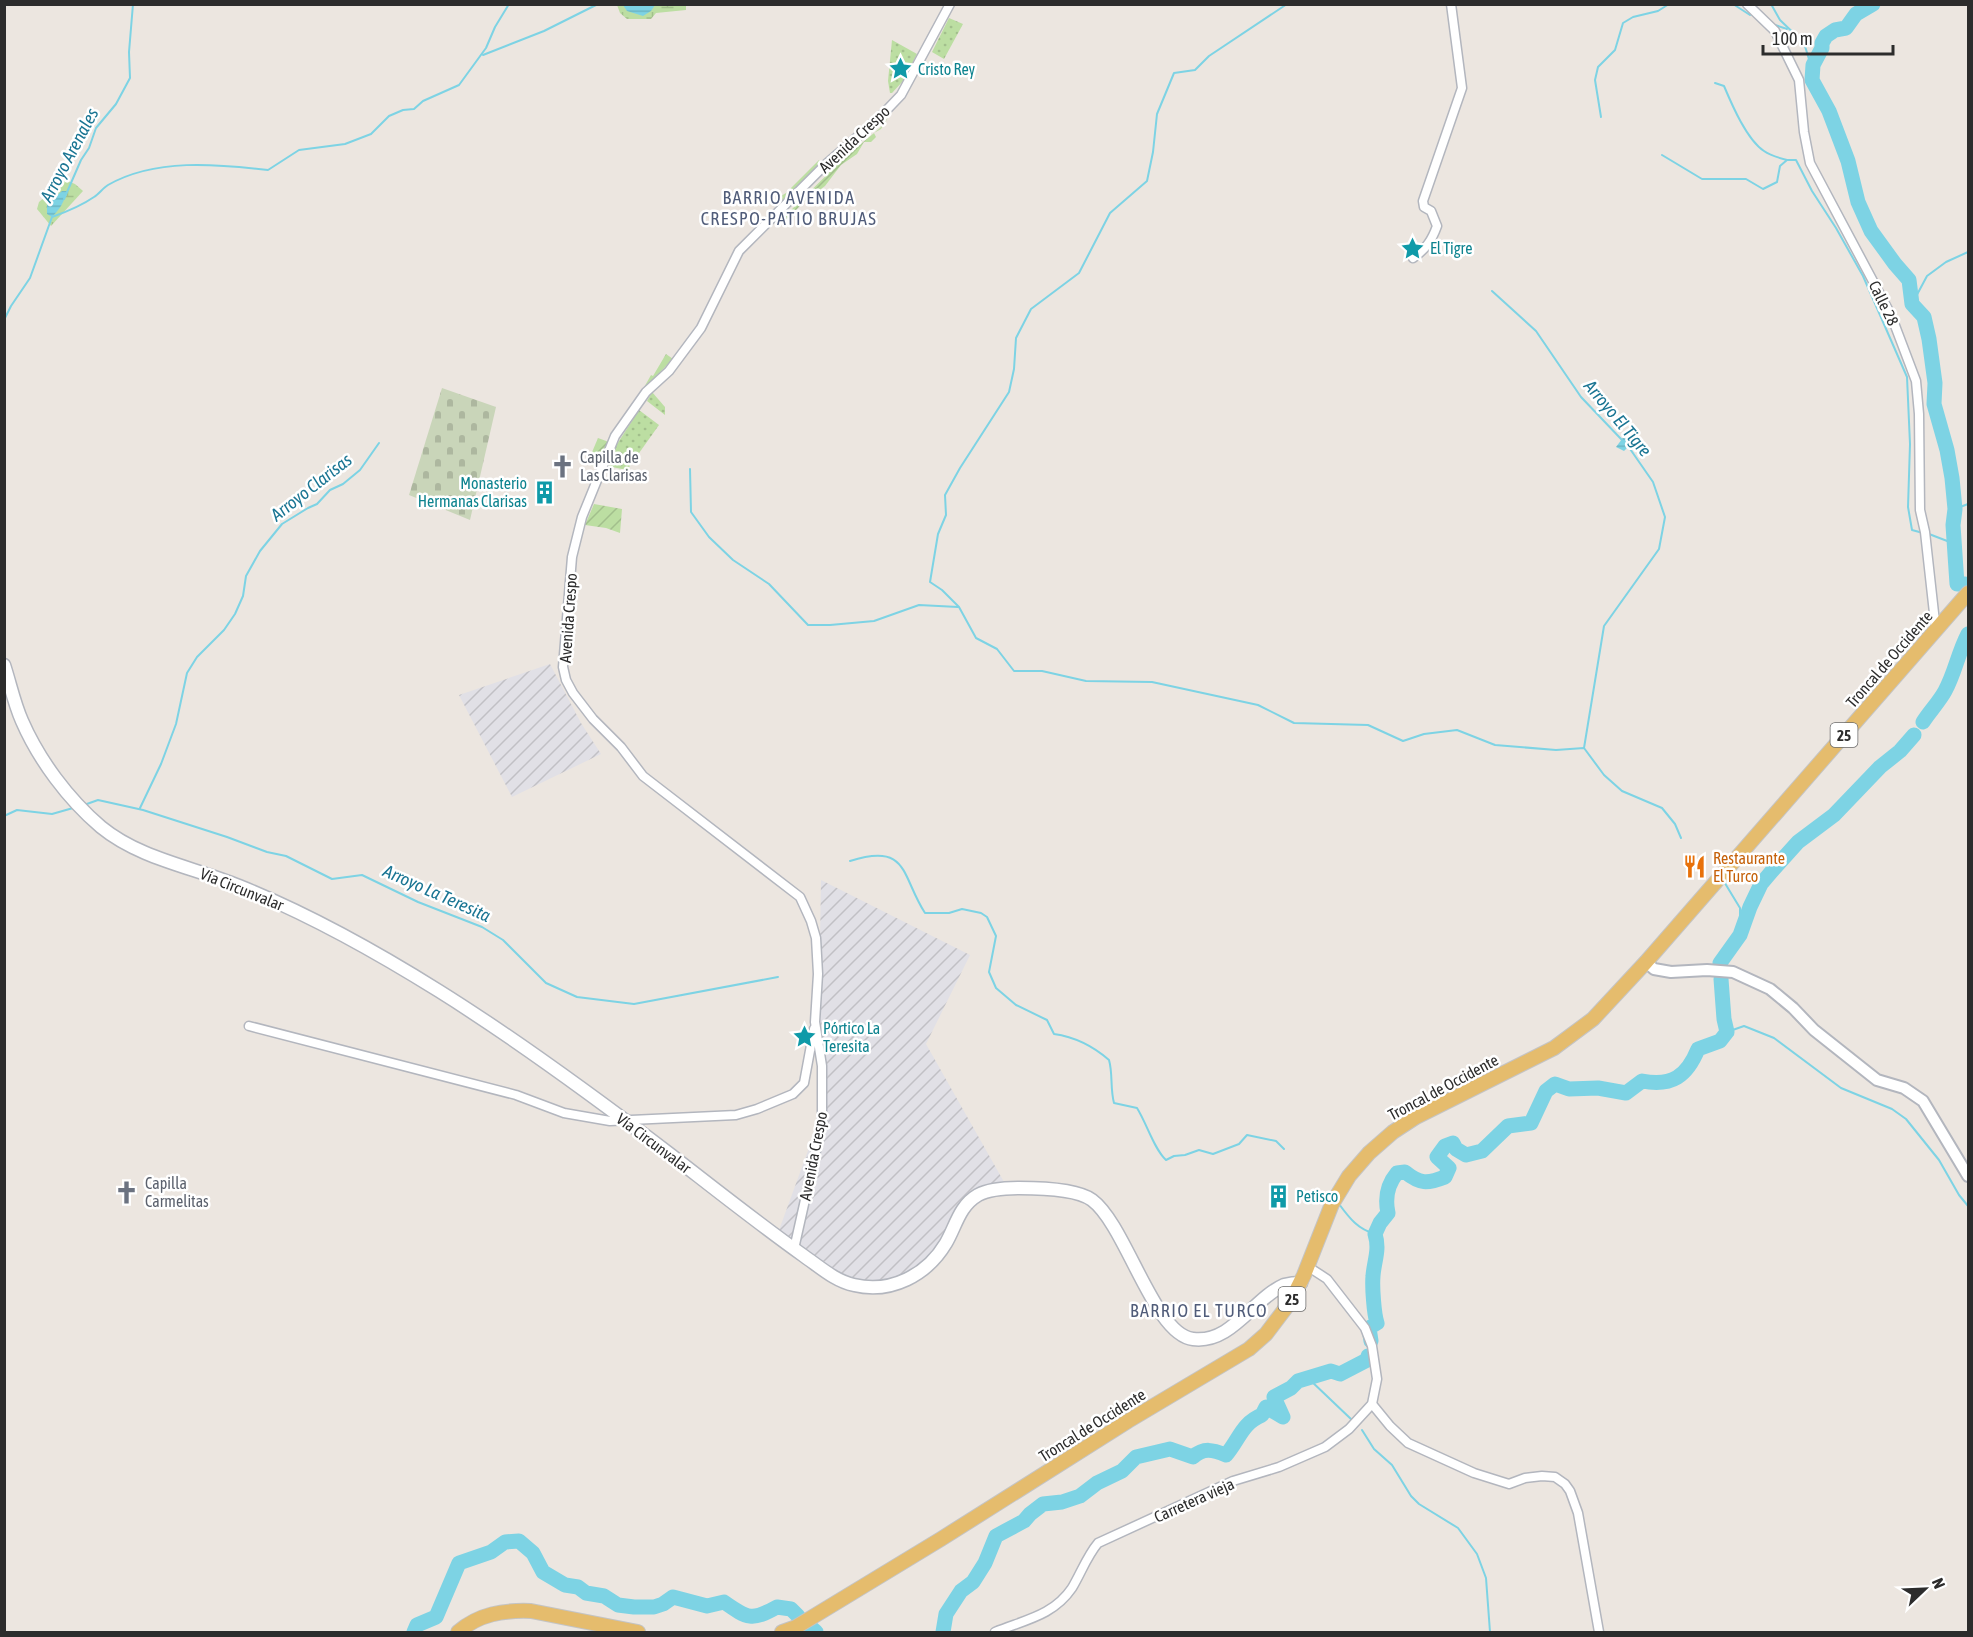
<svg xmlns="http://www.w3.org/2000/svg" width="1973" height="1637" viewBox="0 0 1973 1637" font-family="'Asap Condensed',sans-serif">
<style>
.industrial{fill:url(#industrial-furrows)}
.grass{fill:url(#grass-dots)}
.wetland{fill:url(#wetland-marsh)}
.cemetery{fill:url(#cemetery-stones)}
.garden{fill:url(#garden-furrows)}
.water{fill:url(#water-rules)}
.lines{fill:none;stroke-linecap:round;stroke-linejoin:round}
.stream{stroke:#7dd3e4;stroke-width:2}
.river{stroke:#7dd3e4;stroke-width:15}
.minor-casing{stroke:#b3b6be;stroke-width:11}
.tertiary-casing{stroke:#b3b6be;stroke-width:14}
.secondary-casing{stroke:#b3b6be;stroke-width:15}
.primary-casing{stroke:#c4c4c4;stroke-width:16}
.minor{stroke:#fff;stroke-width:8}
.tertiary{stroke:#fff;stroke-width:10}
.secondary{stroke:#fff;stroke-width:12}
.primary{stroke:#e5bc6d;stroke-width:14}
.labels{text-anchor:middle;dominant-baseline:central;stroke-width:5;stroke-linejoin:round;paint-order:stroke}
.shield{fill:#fff;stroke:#6b6b6b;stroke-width:1.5}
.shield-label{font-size:15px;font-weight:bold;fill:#2c2c2c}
.culture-label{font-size:16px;fill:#0d838f;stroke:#fff;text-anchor:start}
.street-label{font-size:16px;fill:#2c2c2c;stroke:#fff}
.worship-label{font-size:16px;fill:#5b616d;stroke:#fff;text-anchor:start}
.food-label{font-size:16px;fill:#c56008;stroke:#fff;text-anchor:start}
.water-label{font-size:18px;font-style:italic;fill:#1a7593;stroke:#fff}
.neighbourhood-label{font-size:18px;letter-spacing:1.5px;fill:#505c79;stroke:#fff}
</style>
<defs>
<pattern id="industrial-furrows" width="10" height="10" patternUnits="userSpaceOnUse" patternTransform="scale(1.5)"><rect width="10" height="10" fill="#e1e0e6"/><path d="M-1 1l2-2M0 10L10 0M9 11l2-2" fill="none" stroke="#c1c0c5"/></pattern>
<pattern id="grass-dots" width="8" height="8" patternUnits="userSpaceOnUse" patternTransform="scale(1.5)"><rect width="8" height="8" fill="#bcdea2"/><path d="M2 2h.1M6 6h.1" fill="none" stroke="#a2bf8c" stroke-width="1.8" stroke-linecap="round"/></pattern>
<pattern id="wetland-marsh" width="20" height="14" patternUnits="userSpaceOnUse" patternTransform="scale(1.5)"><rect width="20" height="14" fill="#bcdea2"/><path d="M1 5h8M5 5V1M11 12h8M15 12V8" fill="none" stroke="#a2bf8c"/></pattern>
<pattern id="cemetery-stones" width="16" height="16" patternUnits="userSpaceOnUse" patternTransform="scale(1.5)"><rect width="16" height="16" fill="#c9d5b9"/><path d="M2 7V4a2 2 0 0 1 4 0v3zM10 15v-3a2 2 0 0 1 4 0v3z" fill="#adb79f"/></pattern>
<pattern id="garden-furrows" width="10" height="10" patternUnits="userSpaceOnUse" patternTransform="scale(1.5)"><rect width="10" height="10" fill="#bcdea2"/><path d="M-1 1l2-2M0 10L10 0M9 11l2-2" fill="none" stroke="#a2bf8c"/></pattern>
<pattern id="water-rules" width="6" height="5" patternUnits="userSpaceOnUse" patternTransform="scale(1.5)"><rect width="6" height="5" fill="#7dd3e4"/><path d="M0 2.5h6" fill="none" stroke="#6cb5c4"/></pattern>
</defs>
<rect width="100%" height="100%" fill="#ece6e0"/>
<g class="industrial">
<polygon points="550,664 581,723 601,754 512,797 459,695"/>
<polygon points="821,880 970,955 926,1044 1008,1189 981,1190 945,1250 917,1277 878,1287 849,1282 775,1241 817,1126"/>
</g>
<g class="grass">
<polygon points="949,18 963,24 944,59 932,52"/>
<polygon points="892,40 917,54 904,80 892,93 890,93 888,81"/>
<polygon points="652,392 665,407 665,415 647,401"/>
<polygon points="639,410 659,425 627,470 607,466 610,455"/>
</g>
<g class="wetland">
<polygon points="617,5 686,5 686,10 656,13 651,19 627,19 620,13"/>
<polygon points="65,180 75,184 83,191 51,226 37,209 39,202"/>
</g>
<polygon class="cemetery" points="442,388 496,407 470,520 409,495"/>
<g class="garden">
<polygon points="889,116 881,129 874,133 876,137 871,142 864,142 857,154 841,165 825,186 805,201 784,222 785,216 843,159 880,128"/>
<polygon points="819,160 822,165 780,202 776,199 786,193"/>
<polygon points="666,354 673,359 642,391 651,375 653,376"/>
<polygon points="598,438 609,442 595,466 587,464"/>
<polygon points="594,504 622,509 620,533 606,528 585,525"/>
</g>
<g class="water">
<polygon points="623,5 655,5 651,11 643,16 627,11"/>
<path d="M62,191H67C64,202 60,209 52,217L47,214V204Z"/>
<polygon points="1628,431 1637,438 1624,451 1616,447"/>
</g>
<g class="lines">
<g class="stream">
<polyline points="1287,4 1209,56 1195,70 1174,73 1157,114 1153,152 1147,181 1110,213 1079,273 1031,309 1016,338 1014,369 1009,392 960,468 945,495 946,515 938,534 930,582 942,590 959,607 976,638 997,649 1014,671 1042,671 1086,681 1152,682 1258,705 1294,723 1368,725 1403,741 1424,734 1457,730 1495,745 1556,750 1584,748 1604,775 1622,791 1662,808 1675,824 1681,838"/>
<polyline points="1733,4 1750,15"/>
<polyline points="1771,4 1780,20 1804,43 1812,69"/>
<polyline points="1775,25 1787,29"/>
<polyline points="483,55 544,31 598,4"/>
<path d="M1715,83L1724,86C1732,105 1747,140 1764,151C1771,156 1779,158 1787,160"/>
<polyline points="1601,117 1595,80 1598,67 1615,50 1623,23 1633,17 1658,11 1669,4"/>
<polyline points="1662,155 1702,179 1746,179 1763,189 1777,182 1780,166 1787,160 1796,160 1812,191 1836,228 1863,276 1907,377 1910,444 1908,507 1912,530 1923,533"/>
<polyline points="64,199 81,160 89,148 96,128 116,104 130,78 129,52 133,4"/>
<polyline points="1492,291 1536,331 1581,397 1622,440"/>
<polyline points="1912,304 1927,276 1946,262 1968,252"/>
<path d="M4,320L11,306L30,278L52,217C66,212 81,206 94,197C99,194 103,188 108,185C155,158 217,164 268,170L299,150L345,144L371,134L389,116L403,110L414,109L423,101L459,85L486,48L495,27L509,4"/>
<polyline points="690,469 691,512 709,537 733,560 769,584 808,625 830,625 874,621 919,605 958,607"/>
<polyline points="1955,509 1968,504"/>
<polyline points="1929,534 1955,544"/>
<polyline points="1584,748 1604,626 1659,549 1665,517 1653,482 1628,446"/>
<polyline points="84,805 98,800 143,810 227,837 267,852 286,856 332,879 362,875 418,902 482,927 503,940 546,983 577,997 634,1004 778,977"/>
<polyline points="140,808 161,764 176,724 187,673 197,657 224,630 235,614 243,596 246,576 260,551 282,524 308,508 317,504 330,490 343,484 360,470 379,443"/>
<polyline points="4,816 17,810 52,814 73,808"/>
<path d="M850,861C909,842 901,876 925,913H949L962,909L981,913L987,917L996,936L989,972L996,988L1016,1005L1047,1020L1054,1034C1075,1037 1093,1046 1109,1060C1113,1074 1110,1088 1114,1103L1137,1108C1147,1124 1154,1149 1166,1160L1174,1156L1185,1155L1199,1150L1213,1154L1239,1144L1247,1135L1276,1141L1284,1149"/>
<polyline points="1723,880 1740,908 1740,935"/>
<polyline points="1727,1032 1744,1026 1774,1038 1841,1088 1892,1109 1906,1119 1939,1160 1959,1195 1968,1206"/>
<path d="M1339,1204C1350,1219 1358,1229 1375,1234"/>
<polyline points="1309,1379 1352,1420"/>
<polyline points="1362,1430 1374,1449 1392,1465 1411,1496 1419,1504 1458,1528 1477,1554 1486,1578 1490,1632"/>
</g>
<g class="river">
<polyline points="1873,4 1856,14 1846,28 1835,30 1826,36 1822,43 1822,48 1813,65 1812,80 1829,111 1848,161 1858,202 1871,231 1895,264 1909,280 1912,304 1924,317 1929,339 1935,383 1934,404 1947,450 1952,478 1955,509 1953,525 1957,584 1965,584 1968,588"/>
<path d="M1923,722C1930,711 1939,702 1945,691C1955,673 1958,653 1968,634"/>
<polyline points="1720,963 1740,935 1750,907 1761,884 1772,871 1798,842 1834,815 1880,767 1900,751 1914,735"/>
<path d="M1371,1341L1369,1328L1377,1323C1374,1314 1372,1287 1373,1276C1374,1261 1380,1250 1375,1234L1380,1223L1388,1213C1385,1199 1387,1185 1397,1173L1405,1172C1420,1184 1427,1184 1445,1177L1449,1168L1437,1157L1445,1146L1453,1143L1456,1149L1466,1155L1482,1151L1508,1126L1531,1123L1546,1091L1555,1084L1569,1089L1598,1088L1626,1093L1642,1081C1672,1087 1687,1076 1698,1049L1720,1041L1727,1032L1724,1019L1721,979"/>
<polyline points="808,1625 816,1632"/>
<path d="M414,1632L417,1625L436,1617L459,1563L491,1552L505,1542L519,1541L533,1553L543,1572L565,1585L578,1587L586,1593L604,1596L618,1605L634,1607H654L663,1604L673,1597L707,1606L724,1602C748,1619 752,1621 777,1607L791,1609L798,1616"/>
<path d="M943,1632L946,1614L961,1591L973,1582L985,1563L996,1536L1024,1521L1030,1514L1043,1504L1062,1502L1080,1496L1097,1483L1122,1471L1136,1457L1170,1449L1193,1457C1204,1447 1213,1450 1226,1455C1239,1440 1242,1423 1262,1415L1266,1407L1283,1417L1274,1397L1291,1388L1298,1381L1331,1371L1340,1374L1367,1360L1368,1356"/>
</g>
<defs>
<g id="minor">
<polyline points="1747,4 1775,31 1799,80 1804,132 1810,163 1891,315 1916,381 1919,414 1920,510 1925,532 1936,631"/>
<path d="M1413,258C1426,249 1432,240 1437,226L1431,211L1424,207L1423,201L1462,88L1451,4"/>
<polyline points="249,1026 516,1095 564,1113 610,1121 736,1115 757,1109 793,1094 804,1083 814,1029"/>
<polyline points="794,1249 822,1124 822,1066 815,1022 818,974 816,938 811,921 800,897 643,776 621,747 593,719 573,693 566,680 563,667 572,557 582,517 615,436 646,392 669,371 701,328 739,251 824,166 879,118 901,95 950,4"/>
<polyline points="1372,1404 1390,1426 1408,1443 1474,1473 1509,1484 1525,1478 1542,1476 1555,1477 1565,1484 1570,1491 1578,1513 1599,1632"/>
<path d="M995,1632C1024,1620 1053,1616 1072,1588C1081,1573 1087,1556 1098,1543L1233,1481L1279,1467L1325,1447L1349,1429L1372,1404L1377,1379L1372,1346L1365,1328L1327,1279L1307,1266"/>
</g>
<polyline id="tertiary" points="1646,962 1654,969 1671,972 1707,970 1733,972 1770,989 1793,1008 1814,1030 1877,1080 1904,1088 1923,1101 1968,1176"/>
<path id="secondary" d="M4,665C10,683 14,703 22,721C39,760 68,799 101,827C140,859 193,867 239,886C309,914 375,951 439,991C519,1041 596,1098 671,1155C715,1189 759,1224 804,1256C820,1267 835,1281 854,1285C891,1294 927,1275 946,1243C956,1226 959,1206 978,1195C989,1189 1006,1188 1019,1188C1038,1188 1077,1189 1092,1200C1126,1225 1154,1335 1193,1339C1231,1344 1253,1299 1284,1285C1288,1284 1297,1283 1301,1283"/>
<g id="primary">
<path d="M458,1632C479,1614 503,1610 531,1611L638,1632"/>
<polyline points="782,1632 796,1627 941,1539 1128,1421 1249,1349 1266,1334 1291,1301 1304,1275 1332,1204 1349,1176 1369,1153 1393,1132 1416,1117 1554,1048 1593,1019 1646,962 1968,593"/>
</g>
</defs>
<use href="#minor" class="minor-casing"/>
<use href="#tertiary" class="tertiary-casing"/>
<use href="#secondary" class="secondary-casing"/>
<use href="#primary" class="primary-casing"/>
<use href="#minor" class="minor"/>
<use href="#tertiary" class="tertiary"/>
<use href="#secondary" class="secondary"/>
<use href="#primary" class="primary"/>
</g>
<defs>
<symbol id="sight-bare" viewBox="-9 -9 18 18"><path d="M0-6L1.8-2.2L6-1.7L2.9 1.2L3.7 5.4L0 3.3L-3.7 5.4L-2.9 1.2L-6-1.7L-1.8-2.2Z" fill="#0f9aa8" stroke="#fff" stroke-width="2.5" paint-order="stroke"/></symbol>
<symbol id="church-bare" viewBox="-9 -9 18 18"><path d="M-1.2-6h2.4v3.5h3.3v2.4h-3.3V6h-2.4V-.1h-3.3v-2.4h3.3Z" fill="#6b7280" stroke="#fff" stroke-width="2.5" paint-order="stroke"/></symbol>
<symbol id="building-bare" viewBox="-9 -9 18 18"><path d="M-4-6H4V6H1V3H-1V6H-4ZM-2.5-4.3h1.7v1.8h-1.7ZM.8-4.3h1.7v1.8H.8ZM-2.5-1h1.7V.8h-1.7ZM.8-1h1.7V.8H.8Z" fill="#0f9aa8" stroke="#fff" stroke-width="2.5" paint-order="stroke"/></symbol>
<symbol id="restaurant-bare" viewBox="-9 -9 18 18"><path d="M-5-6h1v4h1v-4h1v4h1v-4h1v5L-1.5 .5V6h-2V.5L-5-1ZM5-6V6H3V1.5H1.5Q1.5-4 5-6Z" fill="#e8710a" stroke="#fff" stroke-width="2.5" paint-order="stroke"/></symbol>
</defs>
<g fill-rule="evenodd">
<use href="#sight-bare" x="884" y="52" width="33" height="33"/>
<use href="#sight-bare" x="1396" y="232" width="33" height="33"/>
<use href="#church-bare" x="546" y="450" width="33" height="33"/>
<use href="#building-bare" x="528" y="476" width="33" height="33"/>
<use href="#restaurant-bare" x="1678" y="850" width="33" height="33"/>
<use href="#sight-bare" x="788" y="1020" width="33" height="33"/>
<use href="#church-bare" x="110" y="1176" width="33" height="33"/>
<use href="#building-bare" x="1262" y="1180" width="33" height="33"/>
</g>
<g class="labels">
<g class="shield">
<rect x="1830.5" y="723" width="27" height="24" rx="4.5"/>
<rect x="1278.5" y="1287" width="27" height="24" rx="4.5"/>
</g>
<g class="shield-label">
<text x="1844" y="735">25</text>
<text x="1292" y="1299">25</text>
</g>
<g class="culture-label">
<text x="918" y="69">Cristo Rey</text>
<text x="1430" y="248">El Tigre</text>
<text x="527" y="483" text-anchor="end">Monasterio<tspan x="527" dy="18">Hermanas Clarisas</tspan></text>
<text x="823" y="1028">Pórtico La<tspan x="823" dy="18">Teresita</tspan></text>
<text x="1296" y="1196">Petisco</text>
</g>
<g class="street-label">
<text transform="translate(854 139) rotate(-43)">Avenida Crespo</text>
<text transform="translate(1884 303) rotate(64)">Calle 28</text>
<text transform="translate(568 618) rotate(-86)">Avenida Crespo</text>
<text transform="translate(1889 659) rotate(-49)">Troncal de Occidente</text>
<text transform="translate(242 889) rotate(22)">Vía Circunvalar</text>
<text transform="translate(1443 1087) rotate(-28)">Troncal de Occidente</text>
<text transform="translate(654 1143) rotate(37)">Vía Circunvalar</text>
<text transform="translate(813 1156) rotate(-79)">Avenida Crespo</text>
<text transform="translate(1092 1425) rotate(-32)">Troncal de Occidente</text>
<text transform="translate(1194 1500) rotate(-24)">Carretera vieja</text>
</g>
<g class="worship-label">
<text x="580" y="457">Capilla de<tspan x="580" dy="18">Las Clarisas</tspan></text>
<text x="145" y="1183">Capilla<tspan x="145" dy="18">Carmelitas</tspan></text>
</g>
<g class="food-label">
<text x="1713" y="858">Restaurante<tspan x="1713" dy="18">El Turco</tspan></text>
</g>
<g class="water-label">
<text transform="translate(69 155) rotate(-62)">Arroyo Arenales</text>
<text transform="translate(1618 418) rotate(50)">Arroyo El Tigre</text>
<text transform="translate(311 487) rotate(-38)">Arroyo Clarisas</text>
<text transform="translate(437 893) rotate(24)">Arroyo La Teresita</text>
</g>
<g class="neighbourhood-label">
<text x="789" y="197">BARRIO AVENIDA<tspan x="789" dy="21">CRESPO-PATIO BRUJAS</tspan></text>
<text x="1199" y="1310">BARRIO EL TURCO</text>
</g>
</g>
<rect width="1973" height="1637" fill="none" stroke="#2c2c2c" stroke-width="12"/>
<g transform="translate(1925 1589) rotate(67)" stroke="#ffffff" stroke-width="4.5" paint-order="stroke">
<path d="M0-4.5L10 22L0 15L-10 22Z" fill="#2c2c2c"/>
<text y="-9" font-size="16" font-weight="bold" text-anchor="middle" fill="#2c2c2c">N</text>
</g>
<path d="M1763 45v9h130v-9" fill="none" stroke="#2c2c2c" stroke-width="3"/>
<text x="1772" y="45" font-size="18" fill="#2c2c2c" stroke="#ffffff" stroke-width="4.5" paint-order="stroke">100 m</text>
</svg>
